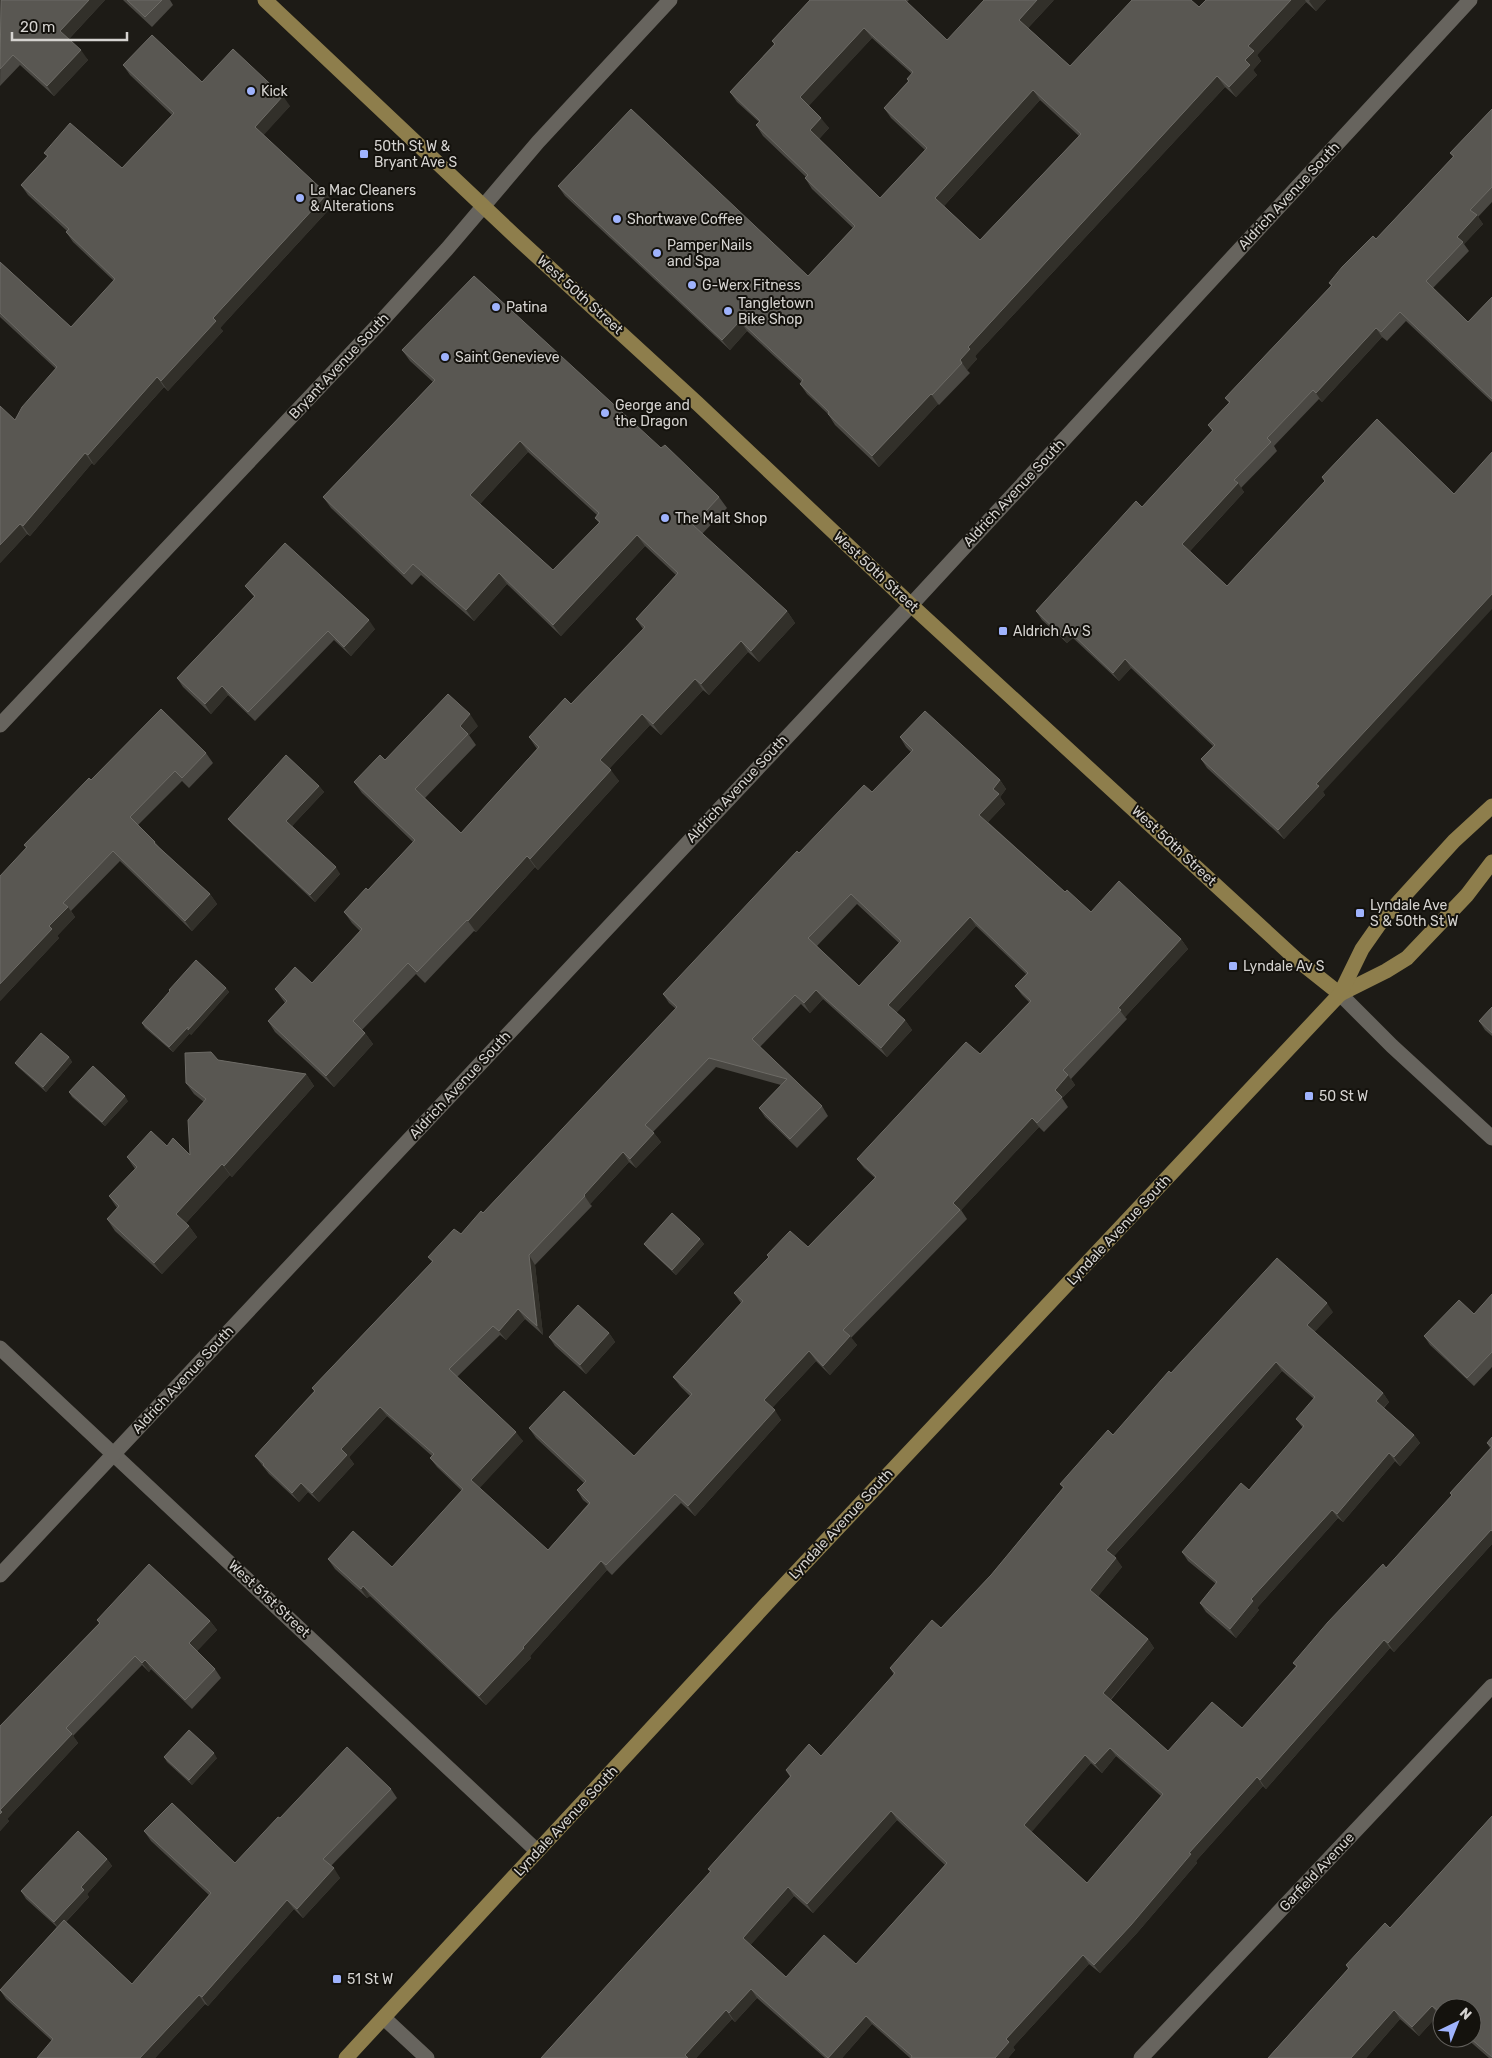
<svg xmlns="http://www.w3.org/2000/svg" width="1492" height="2058" viewBox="0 0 1492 2058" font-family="Rubik,sans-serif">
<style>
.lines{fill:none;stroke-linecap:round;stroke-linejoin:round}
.minor{stroke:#67645e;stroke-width:15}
.major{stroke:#8e7e4c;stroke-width:15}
.wall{fill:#4a4843;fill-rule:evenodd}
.shaded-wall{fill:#32302a}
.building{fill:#595752;stroke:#6d6b66;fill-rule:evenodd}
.poi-dot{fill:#9fb3fd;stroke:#14120d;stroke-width:2}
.labels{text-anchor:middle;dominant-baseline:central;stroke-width:4;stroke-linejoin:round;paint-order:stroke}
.poi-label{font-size:14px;fill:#d5d3d0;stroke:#14120d;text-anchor:start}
.street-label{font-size:14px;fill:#d5d3d0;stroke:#14120d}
</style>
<rect width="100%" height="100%" fill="#1d1b16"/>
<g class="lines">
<g class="minor">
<polyline points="0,725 377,326 447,249 538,142 670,0"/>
<polyline points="1340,994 1392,1046 1492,1138"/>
<polyline points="0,1348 537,1851"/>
<polyline points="0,1575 911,605 1470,0"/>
<polyline points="384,2018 427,2058"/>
<polyline points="1141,2058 1492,1686"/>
</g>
<g class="major">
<polyline points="265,0 517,238 697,403 911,605 1296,959 1340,994"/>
<polyline points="1340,994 1386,971 1407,958 1467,895 1492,862"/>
<polyline points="346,2058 772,1598 1340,994 1362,949 1383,919 1454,841 1492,806"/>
</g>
</g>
<g class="wall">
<polygon points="1,0 105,0 69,39 88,60 54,96 20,65 0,86"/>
<polygon points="123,0 170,0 173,5 152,27"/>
<path d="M810,0H909L907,2L947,40L1054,0L1028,28L1070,66L1199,7L1206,0H1326L1316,11L1306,2L1257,55L1261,61L1253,70L1257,75L1236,97L1225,87L975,356L977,359L967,370L970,373L939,405L938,404L879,467L835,425L828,414L807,394L800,384L802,382L747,331L730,350L565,196L558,186L808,276L853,228L812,189L805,178L806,177L763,136L756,125L759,122L737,102L730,92L774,44L772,41ZM872,38L912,74L907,79L908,81L884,108L891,118L925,150L880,198L819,139L829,128L808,106ZM1040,100L1079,136L980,240L944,206Z"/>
<polygon points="123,65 202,82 290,106 263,135 334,204 220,328 223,331 168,391 164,387 94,465 92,463 30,536 27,534 0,563 15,420 56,369 0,317 0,262 71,327 114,281 73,242 66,232 67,231 28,195 21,185 47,156 44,153 122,168 172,115 130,75"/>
<polygon points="1492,109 1492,202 1478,217 1483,224 1464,244 1469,251 1433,288 1468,322 1492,297 1492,402 1406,321 1387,341 1382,337 1322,402 1319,399 1274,446 1277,451 1241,488 1244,492 1190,551 1227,586 1325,481 1322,477 1377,419 1323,792 1325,795 1284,839 1207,768 1201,759 1213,746 1131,668 1119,681 1073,638 1067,643 1042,620 1036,611 1142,507 1212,431 1208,425 1229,403 1225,398 1331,286 1329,283 1376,239 1453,157 1450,153"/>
<path d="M402,350L661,448L719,497L727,508L702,534L787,611L795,623L759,662L748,652L709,695L703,690L661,735L650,725L609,769L619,781L538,870L535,867L476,932L474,931L425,983L416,974L362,1030L365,1033L373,1044L334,1087L275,1032L268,1021L285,1003L275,989L312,983L360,931L352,923L344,912L368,890L413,842L362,793L354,782L385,760L478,726L469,735L476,745L425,798L461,833L537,749L529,737L571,704L643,629L636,619L676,575L645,546L561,636L507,584L474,621L421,575L412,585L331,508L323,497L433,382L410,361ZM528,452L597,515L595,518L599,523L553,570L480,504Z"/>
<polygon points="245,586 375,629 351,656 334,640 255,721 228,695 211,714 183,687 177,678 254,597"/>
<path d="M900,737L1000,780L1006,789L1000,797L1005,804L988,822L1065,892L1091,912L1181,939L1188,949L1125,1017L1127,1019L1071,1079L1075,1085L1062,1098L1068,1107L1044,1132L1039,1127L961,1210L967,1219L851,1338L857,1345L830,1375L816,1361L772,1408L781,1420L695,1516L681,1503L612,1575L607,1570L530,1656L531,1658L486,1705L370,1596L367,1598L335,1569L328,1559L392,1567L462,1491L437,1467L430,1458L432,1456L387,1416L349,1457L354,1464L319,1502L308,1492L299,1502L269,1474L255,1456L314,1391L312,1388L432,1262L428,1257L461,1234L483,1213L676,1009L669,1003L663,994L799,853L872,792L911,752L906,747ZM857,904L899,943L859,986L817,946ZM976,926L1026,974L1015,986L1022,995L1029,1002L980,1054L857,1159L864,1168L875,1178L808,1247L767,1255L769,1257L734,1293L741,1303L673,1377L680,1386L690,1396L634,1456L529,1428L536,1438L584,1483L577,1490L583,1500L588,1504L548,1550L479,1488L523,1441L457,1377L500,1335L506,1340L525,1319L543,1335L535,1265L592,1206L590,1204L629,1162L636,1168L661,1142L653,1132L716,1067L781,1085L759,1108L765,1117L797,1148L828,1116L822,1106L760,1047L801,1004L810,1013L823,999L887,1057L912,1030L905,1020L896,1013Z"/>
<polygon points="206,753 213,763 189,788 182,781 138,825 155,842 160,848 210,894 217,904 192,931 120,861 71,911 75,917 57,936 59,938 0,1001 26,848 24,845 91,780"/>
<polygon points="319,786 324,792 292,826 340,874 315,902 233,825 228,819"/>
<polygon points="226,988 229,992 191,1035 190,1033 173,1052 145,1028 142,1023 170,991"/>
<polygon points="1492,1007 1492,1036 1485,1030 1479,1021"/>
<polygon points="69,1057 72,1062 46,1092 18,1067 15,1063"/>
<polygon points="218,1060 306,1074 314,1086 232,1177 230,1175 186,1223 189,1226 197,1237 162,1274 115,1231 107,1219 117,1208 109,1196 135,1169 127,1157 167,1146 190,1155 204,1102 194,1094 186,1083"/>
<polygon points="69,1092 128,1101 105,1126 72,1097"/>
<polygon points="700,1239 704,1244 676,1275 648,1249 644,1244"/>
<polygon points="1492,1294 1492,1367 1474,1386 1430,1345 1424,1336 1474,1314"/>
<path d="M1333,1312L1314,1332L1383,1393L1389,1402L1384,1408L1414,1435L1420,1443L1400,1466L1395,1461L1343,1522L1338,1518L1257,1608L1259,1610L1236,1638L1206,1612L1200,1603L1216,1584L1188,1561L1182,1552L1249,1490L1303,1428L1296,1419L1314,1399L1282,1371L1114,1556L1122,1567L1098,1596L1148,1639L1154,1648L1111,1700L1168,1751L1242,1728L1296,1666L1293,1663L1386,1568L1452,1496L1450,1493L1490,1448L1487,1443L1492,1437V1544L1394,1652L1390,1648L1266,1789L1263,1786L1196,1861L1197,1863L1137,1933L1100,1973L1089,1964L1013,2047L1015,2050L1008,2058H910L872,2024L842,2058H825L757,1998L735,2022L732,2019L696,2058H541L710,1872L708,1869L790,1777L786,1770L821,1756L894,1675L890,1668L941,1628L991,1575L1063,1488L1060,1484L1113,1435L1171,1373ZM1116,1756L1161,1796L1087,1883L1031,1832L1091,1763L1102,1773ZM897,1820L945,1865L856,1964L786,1977L750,1945L794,1896L813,1913Z"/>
<polygon points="609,1333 615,1342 586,1374 555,1346 549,1337"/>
<polygon points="97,1620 210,1621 217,1630 197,1651 215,1669 221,1678 192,1709 151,1669 149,1672 142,1665 73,1736 78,1743 7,1819 9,1821 0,1831 0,1726 99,1623"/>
<polygon points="164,1757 217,1758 192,1785 167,1762"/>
<polygon points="391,1789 397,1798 331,1866 340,1878 303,1918 294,1909 208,2006 205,2004 155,2058 37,2058 52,2041 6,1999 0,1990 57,1927 26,1899 21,1891 107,1859 112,1866 87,1894 89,1897 66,1922 132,1984 209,1895 151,1841 144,1831 235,1863 280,1818"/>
<polygon points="1492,1816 1492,2058 1489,2058 1466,2038 1472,2038 1442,2008 1442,2018 1438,2015 1419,2036 1400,2019 1366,2058 1268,2058 1348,1969 1346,1965 1390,1928"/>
</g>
<g class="shaded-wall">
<polygon points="89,0 105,0 67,41 60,31"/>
<polygon points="1037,0 1054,0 1026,30 1019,20"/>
<polygon points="1291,0 1305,0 1306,2 1257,55 1261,61 1253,70 1257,75 1236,97 1229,87 1245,60 1248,46"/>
<polygon points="1310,0 1326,0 1316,11 1309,1"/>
<polygon points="864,28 872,38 807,108 800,97"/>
<polygon points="81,50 88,60 54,96 47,86"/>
<polygon points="1217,76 1225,87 975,356 977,359 967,370 960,360 968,347"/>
<polygon points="1033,90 1040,100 942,208 935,198"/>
<polygon points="283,96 290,106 262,137 255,127"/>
<polygon points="821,118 829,128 817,141 810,130"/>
<polygon points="327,194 334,204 220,328 223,331 168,391 161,381 213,318"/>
<polygon points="1477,215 1483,224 1464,244 1457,237"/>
<polygon points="740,321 747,331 730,350 722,340"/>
<polygon points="1376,328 1382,337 1322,402 1316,393"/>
<polygon points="157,377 164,387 94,465 88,455"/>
<polygon points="931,394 938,404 879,467 872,456"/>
<polygon points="520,441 528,452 478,506 470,495"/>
<polygon points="85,453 92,463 30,536 23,526"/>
<polygon points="1238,483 1244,492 1188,553 1182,544"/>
<polygon points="20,524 27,534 0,563 0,545"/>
<polygon points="637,535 645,546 561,636 553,625"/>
<polygon points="499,573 507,584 474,621 466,610"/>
<polygon points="1492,594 1492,609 1323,792 1325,795 1284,839 1278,830 1316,784"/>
<polygon points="787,611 795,623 759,662 751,651"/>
<polygon points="369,620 375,629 351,656 344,647"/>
<polygon points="1067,629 1073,638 1067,643 1061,635"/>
<polygon points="741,641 748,652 709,695 701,684"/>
<polygon points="1125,659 1131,668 1119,681 1113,673"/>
<polygon points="695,679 703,690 661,735 653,724"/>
<polygon points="222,686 228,695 211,714 205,704"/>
<polygon points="470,714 478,726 469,735 460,726"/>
<polygon points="642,714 650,725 607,771 600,760"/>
<polygon points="611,770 619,781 538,870 530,859"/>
<polygon points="1000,780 1006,789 1000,797 1005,804 986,824 979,815 993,789"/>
<polygon points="319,786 324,792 291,827 286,821"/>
<polygon points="527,856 535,867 476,932 468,921"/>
<polygon points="336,867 340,874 315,902 310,895"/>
<polygon points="210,894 217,904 192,931 185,921"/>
<polygon points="68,907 75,917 57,936 59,938 0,1001 0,984 49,926"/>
<polygon points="970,917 976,926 894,1015 888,1005"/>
<polygon points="1181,939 1188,949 1125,1017 1118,1008"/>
<polygon points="226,988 229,992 191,1035 190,1033 173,1052 169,1047 188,1027"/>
<polygon points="816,990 823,999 810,1013 804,1003"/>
<polygon points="905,1020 912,1030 887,1057 881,1048"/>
<polygon points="365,1033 373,1044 334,1087 326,1076"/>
<polygon points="69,1057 72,1062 46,1092 43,1087"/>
<polygon points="306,1074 314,1086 232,1177 224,1166"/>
<polygon points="1068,1075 1075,1085 1062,1098 1055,1090"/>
<polygon points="125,1096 128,1101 105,1126 102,1122"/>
<polygon points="1032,1118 1039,1127 961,1210 953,1203"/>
<polygon points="654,1133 661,1142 636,1168 630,1159"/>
<polygon points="623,1152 629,1162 590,1204 584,1195"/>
<polygon points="222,1164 230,1175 184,1225 176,1214"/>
<polygon points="189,1226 197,1237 162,1274 154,1263"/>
<polygon points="700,1239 704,1244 676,1275 672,1270"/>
<polygon points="529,1255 535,1265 543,1335 537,1326"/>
<polygon points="1327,1303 1333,1312 1313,1334 1307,1325"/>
<polygon points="518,1309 525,1319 506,1340 499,1331"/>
<polygon points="609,1333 615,1342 586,1374 580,1365"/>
<polygon points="850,1336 857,1345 830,1375 823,1366"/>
<polygon points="809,1351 816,1361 770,1410 764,1400"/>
<polygon points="1276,1362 1282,1371 1112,1558 1106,1550"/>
<polygon points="1383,1393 1389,1402 1382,1409 1376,1401"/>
<polygon points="380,1407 387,1416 349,1457 354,1464 319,1502 312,1493 341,1449"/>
<polygon points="775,1410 781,1420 695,1516 688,1506"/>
<polygon points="516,1432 523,1441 478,1490 471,1480"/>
<polygon points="1414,1435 1420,1443 1400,1466 1394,1457"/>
<polygon points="1389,1453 1395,1461 1343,1522 1337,1514"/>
<polygon points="301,1483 308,1492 299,1502 292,1493"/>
<polygon points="1332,1510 1338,1518 1257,1608 1259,1610 1236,1638 1230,1629 1251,1599"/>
<polygon points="1491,1530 1492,1532 1492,1544 1394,1652 1388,1643"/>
<polygon points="1116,1558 1122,1567 1096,1599 1090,1590"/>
<polygon points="601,1561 607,1570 530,1656 531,1658 486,1705 479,1696"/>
<polygon points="363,1586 370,1596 367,1598 361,1589"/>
<polygon points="210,1621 217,1630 196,1652 189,1643"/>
<polygon points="1148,1639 1154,1648 1109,1701 1103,1693"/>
<polygon points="1384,1640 1390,1648 1266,1789 1260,1780"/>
<polygon points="145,1660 151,1669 149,1672 142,1663"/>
<polygon points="72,1734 78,1743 7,1819 9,1821 0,1831 0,1810"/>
<polygon points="1110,1748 1116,1756 1102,1773 1095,1764"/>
<polygon points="214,1753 217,1758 192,1785 189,1780"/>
<polygon points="1085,1755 1091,1763 1030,1834 1024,1825"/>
<polygon points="1257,1777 1263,1786 1196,1861 1197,1863 1137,1933 1100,1973 1094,1965 1189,1853"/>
<polygon points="891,1811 897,1820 813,1913 807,1904"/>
<polygon points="107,1859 112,1866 87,1894 89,1897 59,1929 54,1922 81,1887"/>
<polygon points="334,1868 340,1878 303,1918 297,1909"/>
<polygon points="788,1887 794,1896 749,1947 743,1938"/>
<polygon points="287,1900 294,1909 208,2006 202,1997"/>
<polygon points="1083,1955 1089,1964 1013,2047 1015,2050 1008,2058 995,2058 1006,2039"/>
<polygon points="751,1989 757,1998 735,2022 729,2013"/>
<polygon points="199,1995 205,2004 155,2058 140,2058"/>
<polygon points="1432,2006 1438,2015 1419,2036 1412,2027"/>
<polygon points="726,2010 732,2019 696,2058 687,2058 685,2055"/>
<polygon points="1394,2010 1400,2019 1366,2058 1351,2058"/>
<polygon points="866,2016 872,2024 842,2058 829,2058"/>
</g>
<g class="building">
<polygon points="1,0 89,0 60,31 81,50 47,86 13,55 0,69"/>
<polygon points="127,0 162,0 145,17"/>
<path d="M810,0H905L947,40L984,0H1037L1019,20L1070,66L1132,0H1191L1199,7L1206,0H1291L1248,46L1254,51L1245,60L1250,65L1229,87L1217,76L968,347L970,349L960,360L962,363L932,395L931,394L872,456L828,414L829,412L800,384L803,380L740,321L722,340L558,186L631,109L808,276L855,226L805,178L808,175L756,125L760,121L730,92L775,44L772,41ZM864,28L913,72L907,79L909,81L884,108L927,148L880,198L810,130L821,118L800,97ZM1033,90L1081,134L980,240L935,198Z"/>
<polygon points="152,35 202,82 233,49 283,96 255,127 327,194 213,318 216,321 161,381 157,377 88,455 85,453 23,526 20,524 0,545 0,406 15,420 22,407 57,367 0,313 0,262 71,327 115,279 66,232 69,229 21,185 48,156 44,153 70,123 122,168 174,113 123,65"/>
<polygon points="1492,109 1492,187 1470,210 1477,215 1457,237 1463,242 1426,281 1468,322 1492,297 1492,399 1400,312 1381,332 1376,328 1316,393 1313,390 1267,438 1271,442 1234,480 1238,483 1182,544 1227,586 1325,481 1322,477 1377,419 1454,494 1492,452 1492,594 1316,784 1319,786 1278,830 1201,759 1215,745 1125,659 1113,673 1067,629 1061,635 1036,611 1136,501 1142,507 1213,430 1208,425 1230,402 1225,398 1332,285 1329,283 1342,267 1373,236 1376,239 1454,156 1450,153"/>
<path d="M474,276L661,448L665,445L719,497L693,525L787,611L751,651L741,641L701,684L695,679L653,724L642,714L600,760L611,770L530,859L527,856L468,921L467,920L417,972L408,963L353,1021L365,1033L326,1076L268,1021L287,1001L275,989L295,967L312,983L362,929L344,912L366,888L368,890L415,840L354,782L380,755L385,760L448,694L470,714L460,726L468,734L415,789L461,833L539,747L529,737L565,698L571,704L645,627L636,619L678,573L637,535L553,625L499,573L466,610L413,564L404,574L323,497L435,380L402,350ZM520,441L599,513L595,518L600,522L553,570L470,495Z"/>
<polygon points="285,543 369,620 344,647 328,631 248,712 222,686 205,704 177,678 255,596 245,586"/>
<polygon points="161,709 206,753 182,778 175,771 130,817 155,842 154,843 210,894 185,921 113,851 63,903 68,907 49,926 52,929 0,984 0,876 27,847 24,845 89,778 91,780"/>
<path d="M925,711L1000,780L993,789L999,794L979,815L1065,892L1067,890L1091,912L1119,881L1181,939L1118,1008L1121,1010L1063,1070L1068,1075L1055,1090L1062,1097L1037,1123L1032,1118L953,1203L960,1210L843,1330L850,1336L823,1366L809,1351L764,1400L775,1410L688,1506L675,1494L606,1565L601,1561L523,1647L524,1648L479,1696L363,1586L361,1589L328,1559L353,1531L392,1567L463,1489L430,1458L434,1454L380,1407L341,1449L347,1455L312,1493L301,1483L292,1493L263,1465L264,1464L255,1456L315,1391L312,1388L433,1261L428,1257L454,1229L461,1234L481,1211L483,1213L677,1007L663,994L797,851L799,853L864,785L872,792L913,750L900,737ZM851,894L901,941L859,986L808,938ZM970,917L1028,973L1015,986L1031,1001L980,1054L966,1042L857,1159L876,1177L808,1247L790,1231L767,1255L769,1257L734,1293L743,1301L673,1377L692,1394L634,1456L564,1391L529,1428L586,1481L577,1490L590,1503L548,1550L471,1480L516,1432L449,1369L493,1326L499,1331L518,1309L537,1326L529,1255L585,1196L584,1195L623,1152L630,1159L654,1133L645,1125L709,1058L787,1079L759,1108L790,1139L822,1106L752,1039L795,995L804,1003L816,990L881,1048L905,1020L888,1005Z"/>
<polygon points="286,755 319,786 286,821 336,867 310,895 228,819"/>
<polygon points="196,960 226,988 188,1030 188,1027 169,1047 142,1023 170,991 169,990"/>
<polygon points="1492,1007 1492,1033 1479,1021"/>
<polygon points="41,1033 69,1057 43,1087 15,1063"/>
<polygon points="211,1052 218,1060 306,1074 224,1166 222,1164 176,1214 189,1226 154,1263 107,1219 119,1206 109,1196 137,1167 127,1157 151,1131 167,1146 173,1138 190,1155 188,1120 206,1099 186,1083 185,1053"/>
<polygon points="93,1066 125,1096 102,1122 69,1092"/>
<polygon points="672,1213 700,1239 672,1270 644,1244"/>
<path d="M1277,1258L1327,1303L1307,1325L1383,1393L1376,1401L1414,1435L1394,1457L1389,1453L1337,1514L1332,1510L1251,1599L1253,1601L1230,1629L1200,1603L1217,1582L1182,1552L1241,1483L1249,1490L1304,1426L1296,1419L1315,1397L1276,1362L1106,1550L1116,1558L1090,1590L1148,1639L1103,1693L1168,1751L1212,1702L1242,1728L1297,1666L1293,1663L1328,1622L1383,1564L1386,1568L1452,1495L1450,1493L1492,1447L1487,1443L1492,1437V1531L1491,1530L1388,1643L1384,1640L1260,1780L1257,1777L1189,1853L1191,1854L1131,1925L1094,1965L1083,1955L1006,2039L1009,2042L995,2058H911L912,2056L866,2016L828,2058L751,1989L729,2013L726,2010L685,2055L688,2058H541L711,1871L708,1869L791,1776L786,1770L809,1744L821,1756L895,1673L890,1668L932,1620L941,1628L991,1575L1064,1487L1060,1484L1108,1430L1113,1435L1169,1371L1171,1373ZM1110,1748L1163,1794L1087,1883L1024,1825L1085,1755L1095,1764ZM891,1811L947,1863L856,1964L824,1935L786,1977L743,1938L788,1887L807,1904Z"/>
<polygon points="1492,1294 1492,1352 1467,1378 1424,1336 1459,1300 1474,1314"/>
<polygon points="578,1305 609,1333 580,1365 549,1337"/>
<polygon points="149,1564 210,1621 189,1643 215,1669 185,1700 145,1660 142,1663 135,1656 66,1728 72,1734 0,1810 2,1812 0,1814 0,1726 100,1623 97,1620"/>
<polygon points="189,1730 214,1753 189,1780 164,1757"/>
<polygon points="347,1747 391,1789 323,1859 334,1868 297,1909 287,1900 202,1997 199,1995 140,2058 37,2058 53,2039 0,1990 64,1920 132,1984 211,1893 144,1831 172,1803 235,1863 278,1817 280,1818"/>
<polygon points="1492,1816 1492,2057 1470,2038 1472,2038 1472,2008 1442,2008 1442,2014 1432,2006 1412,2027 1394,2010 1351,2058 1268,2058 1349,1968 1346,1965 1385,1923 1390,1928"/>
<polygon points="78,1831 107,1859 81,1887 84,1890 54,1922 21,1891"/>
</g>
<g class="poi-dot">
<circle cx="251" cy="91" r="5"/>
<rect x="359" y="149" width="10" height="10" rx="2.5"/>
<circle cx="300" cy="198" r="5"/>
<circle cx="617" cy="219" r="5"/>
<circle cx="657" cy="253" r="5"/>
<circle cx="692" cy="285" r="5"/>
<circle cx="496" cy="307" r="5"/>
<circle cx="728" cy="311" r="5"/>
<circle cx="445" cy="357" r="5"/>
<circle cx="605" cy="413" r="5"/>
<circle cx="665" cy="518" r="5"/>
<rect x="998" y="626" width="10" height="10" rx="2.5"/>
<rect x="1355" y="908" width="10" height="10" rx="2.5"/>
<rect x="1228" y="961" width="10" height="10" rx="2.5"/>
<rect x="1304" y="1091" width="10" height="10" rx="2.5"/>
<rect x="332" y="1974" width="10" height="10" rx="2.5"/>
</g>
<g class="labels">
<g class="poi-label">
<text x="261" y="91">Kick</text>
<text x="374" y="146">50th St W &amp;<tspan x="374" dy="16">Bryant Ave S</tspan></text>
<text x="310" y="190">La Mac Cleaners<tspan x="310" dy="16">&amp; Alterations</tspan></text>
<text x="627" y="219">Shortwave Coffee</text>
<text x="667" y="245">Pamper Nails<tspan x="667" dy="16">and Spa</tspan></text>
<text x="702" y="285">G-Werx Fitness</text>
<text x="738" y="303">Tangletown<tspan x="738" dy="16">Bike Shop</tspan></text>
<text x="506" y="307">Patina</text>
<text x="455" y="357">Saint Genevieve</text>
<text x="615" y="405">George and<tspan x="615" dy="16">the Dragon</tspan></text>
<text x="675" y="518">The Malt Shop</text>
<text x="1013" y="631">Aldrich Av S</text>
<text x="1370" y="905">Lyndale Ave<tspan x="1370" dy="16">S &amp; 50th St W</tspan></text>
<text x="1243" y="966">Lyndale Av S</text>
<text x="1319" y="1096">50 St W</text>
<text x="347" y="1979">51 St W</text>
</g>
<g class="street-label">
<text transform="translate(1289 196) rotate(-47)">Aldrich Avenue South</text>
<text transform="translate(580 295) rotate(42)">West 50th Street</text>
<text transform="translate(339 366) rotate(-47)">Bryant Avenue South</text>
<text transform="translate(1014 493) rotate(-47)">Aldrich Avenue South</text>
<text transform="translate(876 572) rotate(43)">West 50th Street</text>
<text transform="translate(737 789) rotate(-47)">Aldrich Avenue South</text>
<text transform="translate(1174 846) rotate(43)">West 50th Street</text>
<text transform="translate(460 1085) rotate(-47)">Aldrich Avenue South</text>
<text transform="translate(1119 1230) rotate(-47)">Lyndale Avenue South</text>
<text transform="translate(183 1380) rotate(-47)">Aldrich Avenue South</text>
<text transform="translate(841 1524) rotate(-47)">Lyndale Avenue South</text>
<text transform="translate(269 1599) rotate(43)">West 51st Street</text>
<text transform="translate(566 1821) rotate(-47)">Lyndale Avenue South</text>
<text transform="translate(1317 1872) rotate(-47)">Garfield Avenue</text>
</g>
</g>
<g transform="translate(1457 2023) rotate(43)"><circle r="24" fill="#14120d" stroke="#615f5b"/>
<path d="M0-4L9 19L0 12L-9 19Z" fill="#9fb3fd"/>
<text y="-8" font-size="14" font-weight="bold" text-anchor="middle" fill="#d5d3d0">N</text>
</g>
<path d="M12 32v8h115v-8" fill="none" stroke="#d5d3d0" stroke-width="2.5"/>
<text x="20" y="32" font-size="15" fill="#d5d3d0" stroke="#14120d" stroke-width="4" paint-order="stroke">20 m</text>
</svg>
